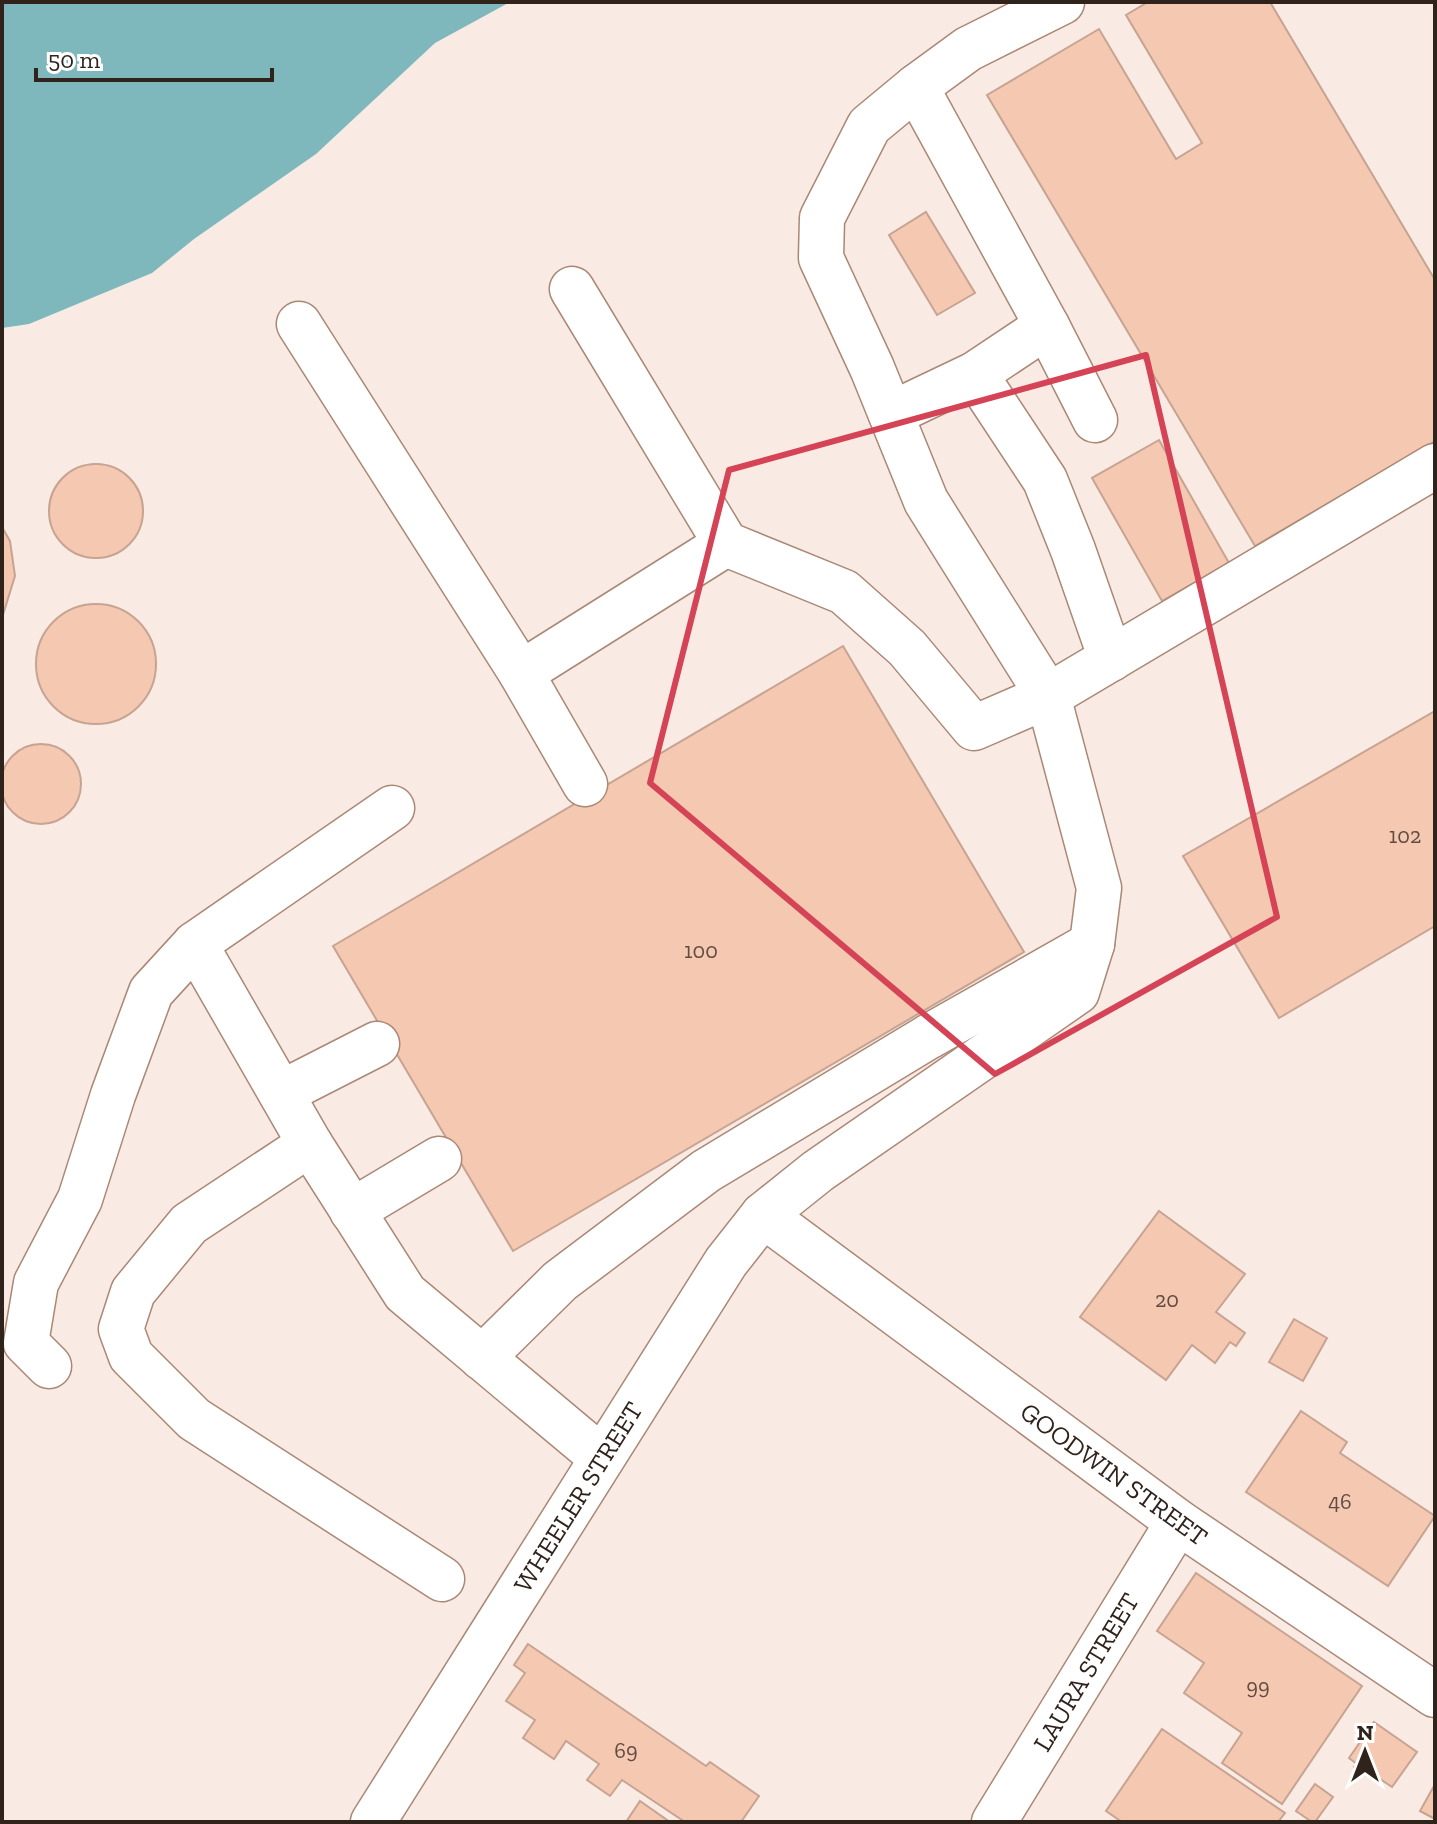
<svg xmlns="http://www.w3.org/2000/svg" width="1437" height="1824" viewBox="0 0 1437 1824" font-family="'Zilla Slab',serif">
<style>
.water{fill:#7eb8bc}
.building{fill:#f5c8b1;stroke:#c7a391;stroke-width:2}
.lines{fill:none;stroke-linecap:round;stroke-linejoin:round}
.minor-casing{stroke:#aa8876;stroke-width:47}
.minor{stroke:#fff;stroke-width:44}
.marked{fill:none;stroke:#d44456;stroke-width:6;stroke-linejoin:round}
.labels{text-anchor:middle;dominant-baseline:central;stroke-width:6;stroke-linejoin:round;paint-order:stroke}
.number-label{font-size:22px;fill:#614c41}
.street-label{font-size:26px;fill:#30231c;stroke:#fff}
</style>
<rect width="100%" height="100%" fill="#f9eae3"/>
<polygon class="water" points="2,2 510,2 435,43 316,154 194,239 152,273 29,324 2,328"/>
<g class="building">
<polygon points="1148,2 1270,2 1435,280 1435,441 1255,546 987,95 1099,29 1176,159 1202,143 1126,15"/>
<polygon points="926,212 975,293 937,315 889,235"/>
<polygon points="1159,440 1229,563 1162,601 1092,478"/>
<circle cx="96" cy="511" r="47"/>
<polygon points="2,527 10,541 15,576 2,618"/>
<circle cx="96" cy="664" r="60"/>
<polygon points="843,646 1024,952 513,1251 333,946"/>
<polygon points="1435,711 1435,926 1279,1018 1183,856"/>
<circle cx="41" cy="784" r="40"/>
<polygon points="1159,1211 1245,1274 1216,1312 1245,1333 1236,1346 1230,1342 1215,1363 1192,1345 1166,1380 1080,1317"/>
<polygon points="1294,1319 1327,1338 1303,1381 1269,1362"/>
<polygon points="1301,1411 1347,1442 1340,1453 1435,1516 1388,1586 1246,1492"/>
<polygon points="1196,1573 1362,1686 1282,1804 1222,1763 1242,1733 1184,1693 1204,1663 1157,1631"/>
<polygon points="528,1644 706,1766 710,1762 759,1796 741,1822 685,1822 622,1780 610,1796 587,1780 599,1764 566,1741 554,1759 523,1738 535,1720 506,1701 525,1673 514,1665"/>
<polygon points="1374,1722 1417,1752 1392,1787 1368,1771 1365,1775 1354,1767 1357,1764 1349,1758"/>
<polygon points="1162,1729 1285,1813 1278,1822 1122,1822 1106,1811"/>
<polygon points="1315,1784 1333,1797 1315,1822 1312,1822 1296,1811"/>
<polygon points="1435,1784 1435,1819 1420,1811"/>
<polygon points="640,1801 670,1822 626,1822"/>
</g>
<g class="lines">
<defs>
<g id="minor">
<polyline points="572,289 726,544 844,592 907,648 974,728 1048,696 1435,466"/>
<polyline points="299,324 521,673 726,544"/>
<polyline points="1047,326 1095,420"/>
<polyline points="975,374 1045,480 1073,550 1111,659"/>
<polyline points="891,414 975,374 1047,326 916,87"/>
<polyline points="521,673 585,784"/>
<polyline points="392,808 195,944 310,1144 405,1293 602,1458"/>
<polyline points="281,1093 377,1044"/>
<polyline points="310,1144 189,1224 133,1292 121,1329 131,1356 194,1419 442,1579"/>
<polyline points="352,1211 439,1159"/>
<polyline points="763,1215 818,1171 1077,992 1092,944 1099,888 1048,696 926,501 872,368 821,258 822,218 869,126 916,87 968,49 1062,2"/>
<polyline points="482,1358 560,1281 706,1171 928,1037 1092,944"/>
<polyline points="49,1366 26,1343 36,1283 80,1199 113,1095 151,992 195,944"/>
<polyline points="373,1822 726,1262 763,1215 1178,1522 1435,1695"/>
<polyline points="994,1822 1178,1522"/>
</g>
</defs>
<use href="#minor" class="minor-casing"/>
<use href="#minor" class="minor"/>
</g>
<path class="marked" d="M1146,355L1277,917L995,1074L650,783L729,470Z"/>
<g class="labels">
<g class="number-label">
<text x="1405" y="835">102</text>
<text x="701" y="950">100</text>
<text x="1167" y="1299">20</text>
<text x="1340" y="1501">46</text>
<text x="1258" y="1686">99</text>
<text x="626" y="1750">69</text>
</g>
<g class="street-label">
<text transform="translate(1114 1474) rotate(36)">GOODWIN STREET</text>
<text transform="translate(578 1497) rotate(-58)">WHEELER STREET</text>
<text transform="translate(1086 1672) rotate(-59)">LAURA STREET</text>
</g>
</g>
<rect width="1437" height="1824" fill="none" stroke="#30231c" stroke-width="8"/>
<g transform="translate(1365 1752)" stroke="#ffffff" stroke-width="6" paint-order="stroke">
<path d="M0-6L14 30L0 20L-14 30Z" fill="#30231c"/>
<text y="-12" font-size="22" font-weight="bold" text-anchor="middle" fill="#30231c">N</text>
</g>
<path d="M36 68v12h236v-12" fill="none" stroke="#30231c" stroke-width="4"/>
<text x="48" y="68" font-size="24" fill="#30231c" stroke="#ffffff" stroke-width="6" paint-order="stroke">50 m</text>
</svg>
